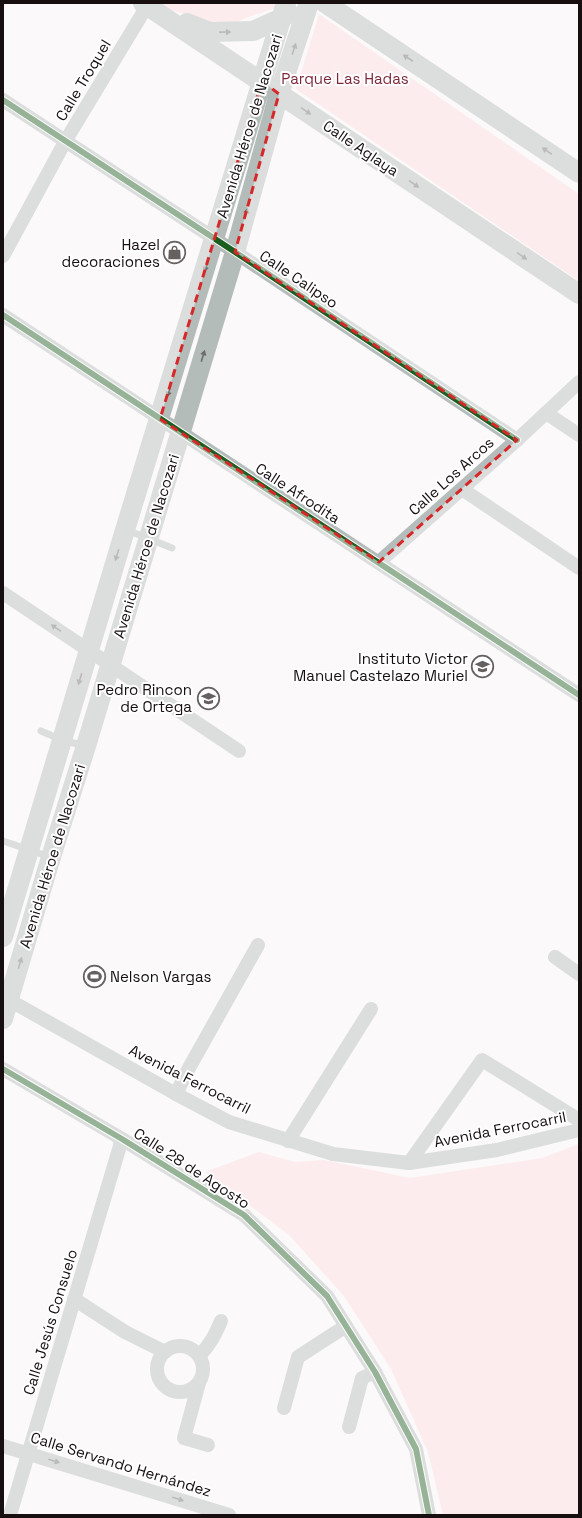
<svg xmlns="http://www.w3.org/2000/svg" width="582" height="1518" viewBox="0 0 582 1518" font-family="'Space Grotesk',sans-serif">
<style>
.green{fill:#fddcdf}
.lines{fill:none;stroke-linecap:round;stroke-linejoin:round}
.lane{stroke:#b4bdbb;stroke-width:7}
.street{stroke:#b4bdbb;stroke-width:14}
.secondary{stroke:#b4bcb9;stroke-width:20}
.cycleway-casing{stroke:#fff;stroke-width:8}
.cycleway{stroke:#1b5e20;stroke-width:6}
.oneway{fill:#6d6e6c}
.oneway2{fill:#6d6e6e}
.marked{fill:none;stroke:#d62828;stroke-width:3;stroke-dasharray:8 5;stroke-linejoin:round}
.labels{text-anchor:middle;dominant-baseline:central;stroke-width:4;stroke-linejoin:round;paint-order:stroke}
.park-label{font-size:15px;fill:#7d2839;stroke:#fff}
.street-label{font-size:15px;fill:#160e0f;stroke:#fff}
.poi-label{font-size:15px;fill:#160e0f;stroke:#fff;text-anchor:end}
</style>
<rect width="100%" height="100%" fill="#fbf9f9"/>
<g class="green">
<polygon points="155,3 280,3 279,7 248,17 237,22 211,22 161,7"/>
<polygon points="319,14 579,194 579,281 296,89"/>
<polygon points="579,1144 579,1515 443,1515 428,1452 391,1369 344,1296 289,1235 205,1172 259,1152 295,1162 324,1160 410,1178 542,1158"/>
</g>
<g class="lines">
<g class="lane">
<polyline points="127,530 172,548"/>
<polyline points="41,731 62,740 85,746"/>
<polyline points="3,841 50,857"/>
</g>
<g class="street">
<polyline points="3,100 235,252 517,440"/>
<polyline points="3,256 66,140 147,6"/>
<polyline points="3,315 579,695"/>
<polyline points="546,413 579,435"/>
<polyline points="462,489 579,568"/>
<polyline points="379,562 517,440 579,382"/>
<polyline points="3,593 239,751"/>
<polyline points="555,957 579,974"/>
<polyline points="9,1000 176,1094 229,1122 333,1154 409,1163 497,1150 579,1130"/>
<polyline points="3,1069 122,1139 244,1215 327,1296 375,1372 416,1449 429,1515"/>
<polyline points="176,1094 189,1068 258,945"/>
<polyline points="288,1141 371,1009"/>
<polyline points="409,1163 482,1060 579,1120"/>
<polyline points="74,1299 125,1332 165,1352"/>
<circle cx="180" cy="1369" r="23"/>
<path d="M199,1356C210,1345 215,1335 221,1321"/>
<polyline points="199,1383 184,1438 208,1445"/>
<polyline points="284,1408 298,1357 346,1326"/>
<polyline points="349,1427 362,1378 375,1372"/>
<polyline points="3,1446 229,1515"/>
<polyline points="10,1515 122,1139"/>
</g>
<g class="secondary">
<polyline points="143,3 579,294"/>
<polyline points="325,3 579,173"/>
<polyline points="187,23 210,32 253,31 282,18 289,13"/>
<polyline points="3,937 125,530 286,3"/>
<polyline points="3,1019 51,857 86,746 235,252 279,94 309,3"/>
</g>
<defs>
<g id="cycleway">
<polyline points="3,100 235,252 517,440"/>
<polyline points="3,315 579,695"/>
<polyline points="3,1069 122,1139 244,1215 327,1296 375,1372 416,1449 429,1515"/>
</g>
</defs>
<use href="#cycleway" class="cycleway-casing"/>
<use href="#cycleway" class="cycleway"/>
</g>
<defs><path id="oneway-solid" d="M-6-.8H1V-3.2L6.5 0L1 3.2V.8H-6Z"/></defs>
<g class="oneway">
<use href="#oneway-solid" transform="translate(225 32) rotate(-1)"/>
<use href="#oneway-solid" transform="translate(294 49) rotate(-72)"/>
<use href="#oneway-solid" transform="translate(408 58) rotate(-147)"/>
<use href="#oneway-solid" transform="translate(306 111) rotate(34)"/>
<use href="#oneway-solid" transform="translate(547 151) rotate(-146)"/>
<use href="#oneway-solid" transform="translate(414 184) rotate(34)"/>
<use href="#oneway-solid" transform="translate(246 214) rotate(-74)"/>
<use href="#oneway-solid" transform="translate(522 256) rotate(34)"/>
<use href="#oneway-solid" transform="translate(206 266) rotate(107)"/>
<use href="#oneway-solid" transform="translate(203 356) rotate(-73)"/>
<use href="#oneway-solid" transform="translate(169 391) rotate(107)"/>
<use href="#oneway-solid" transform="translate(117 555) rotate(107)"/>
<use href="#oneway-solid" transform="translate(80 679) rotate(107)"/>
<use href="#oneway-solid" transform="translate(20 963) rotate(-74)"/>
</g>
<g class="oneway2">
<use href="#oneway-solid" transform="translate(56 628) rotate(-146)"/>
<use href="#oneway-solid" transform="translate(54 1461) rotate(17)"/>
<use href="#oneway-solid" transform="translate(178 1499) rotate(17)"/>
</g>
<path d="M0 0H582V1518H0ZM262,81L279,94L235,252L517,440L379,562L160,419Z" fill="#fbf9f9" fill-opacity=".55" fill-rule="evenodd"/>
<path class="marked" d="M262,81L279,94L235,252L517,440L379,562L160,419Z"/>
<defs>
<symbol id="shop-ring" viewBox="-11 -11 22 22"><circle r="9.5" fill="#fff" stroke="#666061" stroke-width="1.5"/><path d="M-5-2.5h2.3a2.7 3.5 0 0 1 5.4 0H5L5.5 6h-11ZM-1.5-2.5h3a1.5 2.3 0 0 0-3 0Z" fill="#666061"/></symbol>
<symbol id="university-ring" viewBox="-11 -11 22 22"><circle r="9.5" fill="#fff" stroke="#666061" stroke-width="1.5"/><path d="M0-5L7-2L0 1L-7-2ZM-4 1L0 2.5L4 1V4Q0 6-4 4Z" fill="#666061"/></symbol>
<symbol id="school-ring" viewBox="-11 -11 22 22"><circle r="9.5" fill="#fff" stroke="#666061" stroke-width="1.5"/><path d="M0-5L7-2L0 1L-7-2ZM-4 1L0 2.5L4 1V4Q0 6-4 4Z" fill="#666061"/></symbol>
<symbol id="stadium-ring" viewBox="-11 -11 22 22"><circle r="9.5" fill="#fff" stroke="#666061" stroke-width="1.5"/><path d="M0-5a6.5 5 0 1 0 0 10a6.5 5 0 1 0 0-10ZM-3.5-1.8h7v3.6h-7Z" fill="#666061"/></symbol>
</defs>
<g fill-rule="evenodd">
<use href="#shop-ring" x="162" y="240" width="25" height="25"/>
<use href="#university-ring" x="470" y="654" width="25" height="25"/>
<use href="#school-ring" x="196" y="686" width="25" height="25"/>
<use href="#stadium-ring" x="82" y="964" width="25" height="25"/>
</g>
<g class="labels">
<g class="park-label">
<text x="345" y="78">Parque Las Hadas</text>
</g>
<g class="street-label">
<text transform="translate(83 80) rotate(-59)">Calle Troquel</text>
<text transform="translate(249 126) rotate(-73)">Avenida Héroe de Nacozari</text>
<text transform="translate(361 148) rotate(34)">Calle Aglaya</text>
<text transform="translate(299 279) rotate(34)">Calle Calipso</text>
<text transform="translate(451 476) rotate(-42)">Calle Los Arcos</text>
<text transform="translate(298 493) rotate(33)">Calle Afrodita</text>
<text transform="translate(146 546) rotate(-73)">Avenida Héroe de Nacozari</text>
<text transform="translate(52 856) rotate(-73)">Avenida Héroe de Nacozari</text>
<text transform="translate(190 1079) rotate(27)">Avenida Ferrocarril</text>
<text transform="translate(500 1129) rotate(-11)">Avenida Ferrocarril</text>
<text transform="translate(192 1168) rotate(33)">Calle 28 de Agosto</text>
<text transform="translate(50 1322) rotate(-73)">Calle Jesús Consuelo</text>
<text transform="translate(121 1464) rotate(17)">Calle Servando Hernández</text>
</g>
<g class="poi-label">
<text x="160" y="244">Hazel<tspan x="160" dy="17">decoraciones</tspan></text>
<text x="468" y="658">Instituto Victor<tspan x="468" dy="17">Manuel Castelazo Muriel</tspan></text>
<text x="192" y="689">Pedro Rincon<tspan x="192" dy="17">de Ortega</tspan></text>
<text x="110" y="976" text-anchor="start">Nelson Vargas</text>
</g>
</g>
<rect width="582" height="1518" fill="none" stroke="#160e0f" stroke-width="8"/>
</svg>
